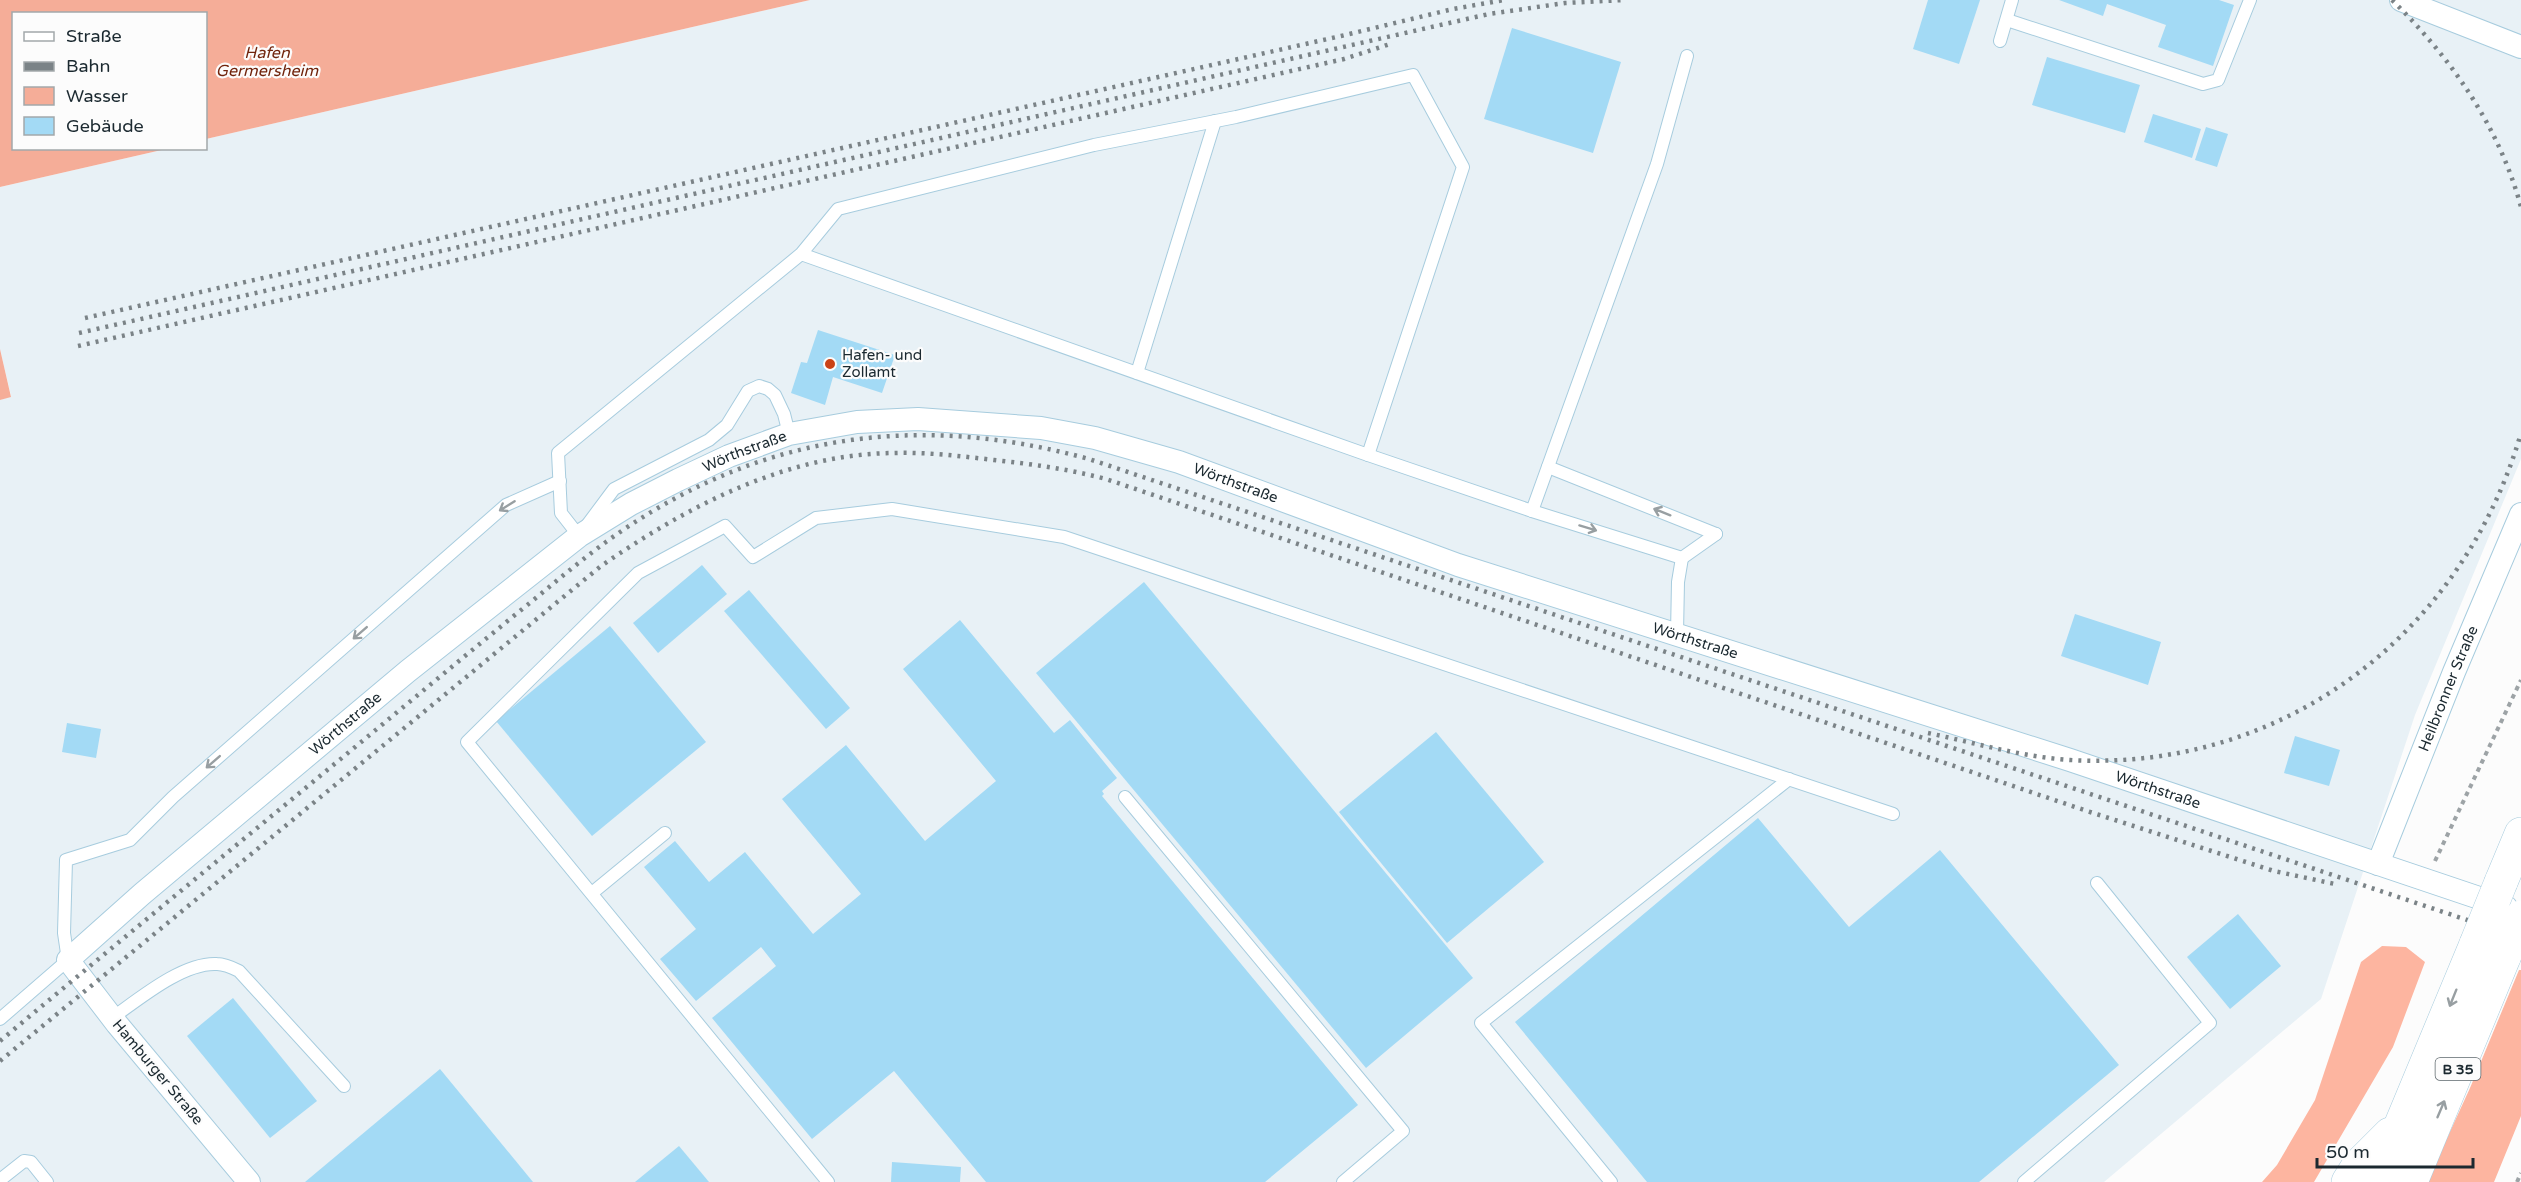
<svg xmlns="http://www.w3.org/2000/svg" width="2521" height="1182" viewBox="0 0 2521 1182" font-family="'Varela Round',sans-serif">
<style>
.built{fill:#e8f1f6}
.forest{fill:#fdb5a0}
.water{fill:#f5ad98}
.building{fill:#a3daf5}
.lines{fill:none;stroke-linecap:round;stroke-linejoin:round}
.service-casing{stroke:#a7ccde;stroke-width:14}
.minor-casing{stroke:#a7ccde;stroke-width:24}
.trunk-casing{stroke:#a7ccde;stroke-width:34}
.path{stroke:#9da3a6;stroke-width:4;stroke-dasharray:4.5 4.5;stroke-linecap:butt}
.service{stroke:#fff;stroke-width:12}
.minor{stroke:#fff;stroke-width:22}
.trunk{stroke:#fff;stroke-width:33}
.rail{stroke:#7b8387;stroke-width:4.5;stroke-dasharray:3 6;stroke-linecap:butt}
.trunk-bridge-casing{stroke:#a7ccde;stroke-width:34;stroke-linecap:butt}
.trunk-bridge{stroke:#fff;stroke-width:33}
.oneway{stroke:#989fa2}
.poi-dot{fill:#ca4216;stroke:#fcfcfc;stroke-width:2}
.labels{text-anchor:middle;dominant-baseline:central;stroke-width:4.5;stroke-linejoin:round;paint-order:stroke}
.shield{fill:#fcfcfc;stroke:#5e686d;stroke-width:1.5}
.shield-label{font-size:14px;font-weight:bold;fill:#1b2930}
.poi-label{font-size:15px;fill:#1b2930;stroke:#fcfcfc;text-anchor:start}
.street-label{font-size:15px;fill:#1b2930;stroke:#fcfcfc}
.water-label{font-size:16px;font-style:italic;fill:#71240c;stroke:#fcfcfc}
</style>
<rect width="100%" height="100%" fill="#fcfcfc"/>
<polygon class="built" points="810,0 2521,0 2521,459 2415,715 2321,999 2104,1182 0,1182 0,400 11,396 0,349 0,187 166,149 206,148 206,139"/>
<g class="forest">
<polygon points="2382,946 2406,947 2425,962 2393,1047 2314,1182 2262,1182 2277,1165 2315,1100 2361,962"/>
<polygon points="2519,970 2521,970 2521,1116 2494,1182 2427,1182 2470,1088"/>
</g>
<g class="water">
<polygon points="0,0 810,0 206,139 206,14 14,14 14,148 166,149 0,187"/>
<polygon points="0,349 11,397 0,400"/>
</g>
<g class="building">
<polygon points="1928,0 1980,0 1959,64 1913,49"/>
<polygon points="2059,0 2219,0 2234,5 2213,66 2158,47 2166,25 2107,4 2103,16"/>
<polygon points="1512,28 1621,62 1593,153 1484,119"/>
<polygon points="2047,57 2140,85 2125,133 2032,105"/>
<polygon points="2153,114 2201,129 2192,158 2144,142"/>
<polygon points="2206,127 2228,134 2217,167 2195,160"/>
<polygon points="818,330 895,355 882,393 833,377 825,405 791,393 801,362 807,363"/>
<polygon points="702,565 727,594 658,653 633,623"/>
<polygon points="1144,582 1473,978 1366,1068 1036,673"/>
<polygon points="749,590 850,708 826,729 724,611"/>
<polygon points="2075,614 2161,642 2148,685 2061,656"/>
<polygon points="960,620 1054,733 1070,720 1117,778 1102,791 1104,794 1102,796 1358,1105 1265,1182 986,1182 894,1071 812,1139 712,1018 776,966 761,947 696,1001 660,959 696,929 644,867 675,841 709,882 745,852 813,934 861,894 782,799 846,745 925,841 996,781 903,669"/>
<polygon points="610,626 706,742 592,836 496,721"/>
<polygon points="67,723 101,729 96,758 62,752"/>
<polygon points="1436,732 1544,862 1447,943 1339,812"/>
<polygon points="2295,736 2340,750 2329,786 2284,773"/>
<polygon points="1758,818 1849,927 1940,850 2119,1065 1979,1182 1647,1182 1515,1022"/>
<polygon points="2238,914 2281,966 2230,1009 2187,957"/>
<polygon points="233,998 317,1101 270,1138 187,1036"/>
<polygon points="440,1069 533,1182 305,1182"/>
<polygon points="679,1146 709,1182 635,1182"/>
<polygon points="892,1162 961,1167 960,1182 891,1182"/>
</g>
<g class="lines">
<defs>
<g id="service">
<polyline points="2007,20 2203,84 2218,80 2250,0"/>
<polyline points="2000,41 2012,0"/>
<polyline points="1137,373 1215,121"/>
<polyline points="789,434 784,414 775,395 768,389 759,386 748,391 727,425 709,440 614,489 579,536 561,513 558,453 801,254 1368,455 1463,167 1413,75 1236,117 1094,145 838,209 801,254"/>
<polyline points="1368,455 1532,511 1682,558 1678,582 1677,633"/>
<polyline points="1548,467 1716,534"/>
<polyline points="1532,511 1657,164 1687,56"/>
<polyline points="1682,558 1716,534"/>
<polyline points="1125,797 1403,1131 1343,1182"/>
<polyline points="592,893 665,833"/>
<path d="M112,1018C139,999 183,962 217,964C224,964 233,968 239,971L344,1086"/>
<polyline points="0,1019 68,960 64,933 66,860 130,840 173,797 506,505 560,481"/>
<polyline points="0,1180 24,1161 31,1162 47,1182"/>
<polyline points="828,1182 467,742 638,573 725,526 753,557 816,518 892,509 1064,537 1893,814"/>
<polyline points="1611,1182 1481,1023 1789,779"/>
<polyline points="2024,1182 2210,1023 2097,883"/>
</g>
<g id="minor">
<polyline points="2401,0 2521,47"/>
<path id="s1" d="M2378,864L2454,672L2521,514"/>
<path id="s2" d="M249,1182L117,1024L68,960L142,894L408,671L579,536L631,504L678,480L729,456L789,434L857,422L918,419L1041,428L1095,438L1179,462L1458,565L2070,760L2506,907"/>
</g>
<g id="trunk">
<polyline points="2501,882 2521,834"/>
<polyline points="2348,1182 2358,1166 2390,1134"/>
<polyline points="2377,1182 2476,944"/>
<polyline points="2411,1182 2505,955"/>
</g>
</defs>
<use href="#service" class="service-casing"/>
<use href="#minor" class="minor-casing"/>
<use href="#trunk" class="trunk-casing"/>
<g class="path">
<polyline points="2435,861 2521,680"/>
<polyline points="2517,1182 2521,1173"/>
</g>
<use href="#service" class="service"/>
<use href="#minor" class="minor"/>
<use href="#trunk" class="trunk"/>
<g class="rail">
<path d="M2392,0C2451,58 2499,126 2521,207"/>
<polyline points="85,318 1341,36 1453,9 1504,0"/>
<polyline points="79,333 1489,14 1565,3 1625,0"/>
<polyline points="78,346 1344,59 1390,44"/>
<path d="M1928,733C1975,743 2023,757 2070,760C2283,772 2463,634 2521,433"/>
<path d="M0,1041C122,939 244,839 366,738C419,694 472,650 526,606C558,580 589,553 623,530C768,432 922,413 1089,459L2521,938"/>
<path d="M0,1061L601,566C688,506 786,454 894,453C927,452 960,456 994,460C1032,464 1068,469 1106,479L2087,811L2274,871L2335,884"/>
</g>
<defs>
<g id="trunk-bridge">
<polyline points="2476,944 2501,882"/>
<polyline points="2505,955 2521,917"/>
</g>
</defs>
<use href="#trunk-bridge" class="trunk-bridge-casing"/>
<use href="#trunk-bridge" class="trunk-bridge"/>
</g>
<defs><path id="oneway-shaft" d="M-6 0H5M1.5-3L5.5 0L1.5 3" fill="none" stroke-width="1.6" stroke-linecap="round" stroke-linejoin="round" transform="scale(1.5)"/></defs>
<g class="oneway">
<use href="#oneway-shaft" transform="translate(507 506) rotate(148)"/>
<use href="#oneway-shaft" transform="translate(1662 512) rotate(-158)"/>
<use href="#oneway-shaft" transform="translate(1588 528) rotate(17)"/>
<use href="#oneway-shaft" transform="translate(360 633) rotate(139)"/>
<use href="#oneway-shaft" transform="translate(213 762) rotate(139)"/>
<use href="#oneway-shaft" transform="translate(2453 998) rotate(112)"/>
<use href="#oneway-shaft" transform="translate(2441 1109) rotate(-67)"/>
</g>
<circle class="poi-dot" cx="830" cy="364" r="6"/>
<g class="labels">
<rect class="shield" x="2435.5" y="1058" width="45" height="22" rx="4.5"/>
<g class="shield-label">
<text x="2458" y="1069">B 35</text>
</g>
<g class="poi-label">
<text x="842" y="355">Hafen- und<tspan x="842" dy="17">Zollamt</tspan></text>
</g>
<g class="street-label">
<text stroke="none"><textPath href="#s2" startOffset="1137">Wörthstraße</textPath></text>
<text stroke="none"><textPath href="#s2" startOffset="1641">Wörthstraße</textPath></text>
<text stroke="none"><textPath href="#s2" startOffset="2127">Wörthstraße</textPath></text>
<text stroke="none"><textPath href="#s1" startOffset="189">Heilbronner Straße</textPath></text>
<text stroke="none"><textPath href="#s2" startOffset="651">Wörthstraße</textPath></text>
<text stroke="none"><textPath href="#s2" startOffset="2613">Wörthstraße</textPath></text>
<text transform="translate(158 1072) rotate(50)">Hamburger Straße</text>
</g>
<g class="water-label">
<text x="267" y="53">Hafen<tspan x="267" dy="18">Germersheim</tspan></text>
</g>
</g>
<rect x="12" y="12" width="195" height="138" fill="#fcfcfc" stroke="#a2a8aa" stroke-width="1.5"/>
<rect x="24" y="32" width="30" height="9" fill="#ffffff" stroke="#a2a8aa" stroke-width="1.5"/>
<text x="66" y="42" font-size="18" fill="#1b2930">Straße</text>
<rect x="24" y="62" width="30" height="9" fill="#7b8387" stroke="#a2a8aa" stroke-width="1.5"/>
<text x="66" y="72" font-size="18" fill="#1b2930">Bahn</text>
<rect x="24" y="87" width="30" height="18" fill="#f5ad98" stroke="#a2a8aa" stroke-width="1.5"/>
<text x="66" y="102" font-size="18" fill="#1b2930">Wasser</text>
<rect x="24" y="117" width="30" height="18" fill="#a3daf5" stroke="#a2a8aa" stroke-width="1.5"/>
<text x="66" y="132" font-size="18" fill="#1b2930">Gebäude</text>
<path d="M2317 1158v9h156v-9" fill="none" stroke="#1b2930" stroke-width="3"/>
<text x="2326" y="1158" font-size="18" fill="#1b2930" stroke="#fcfcfc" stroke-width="4.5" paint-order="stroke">50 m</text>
</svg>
